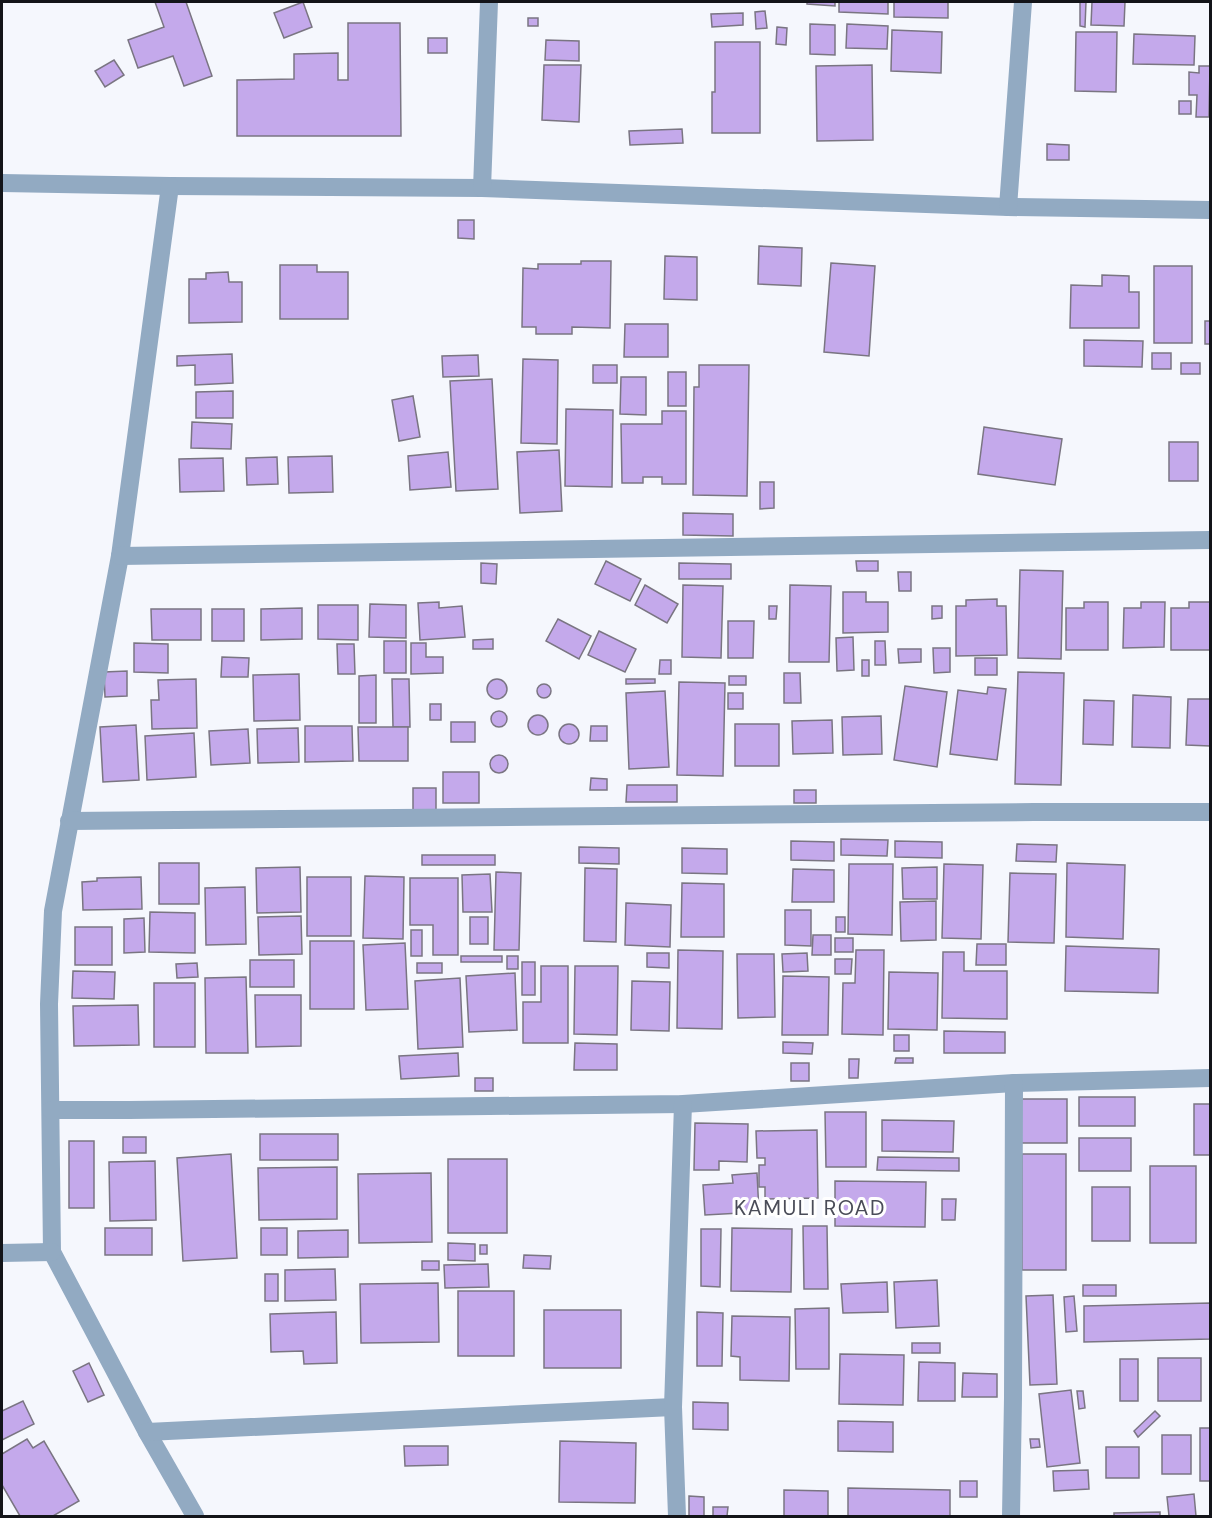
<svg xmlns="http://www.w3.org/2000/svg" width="1212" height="1518" viewBox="0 0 1212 1518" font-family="'DM Sans',sans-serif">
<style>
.building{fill:#c4a9eb;stroke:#7a7582;stroke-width:1.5}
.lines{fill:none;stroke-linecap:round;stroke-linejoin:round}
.street{stroke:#92aac2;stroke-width:18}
.labels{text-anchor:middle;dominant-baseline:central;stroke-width:6;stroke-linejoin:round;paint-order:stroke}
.quarter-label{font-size:21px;letter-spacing:1.5px;fill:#4a4c58;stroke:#fff}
</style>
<rect width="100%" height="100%" fill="#f5f7fd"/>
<g class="building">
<polygon points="155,2 186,2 212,76 184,86 173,56 138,68 128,40 164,27"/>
<polygon points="303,2 312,27 284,38 274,13"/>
<polygon points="807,2 835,2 835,6 807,4"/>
<polygon points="839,2 888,2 888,14 839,12"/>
<polygon points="894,2 948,2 948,18 894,17"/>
<polygon points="1080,2 1086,2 1085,27 1080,26"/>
<polygon points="1092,2 1125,2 1124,26 1091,25"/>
<polygon points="765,11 767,28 756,29 755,12"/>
<polygon points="743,13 743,25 712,27 711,14"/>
<rect x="528" y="18" width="10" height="8"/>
<polygon points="348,23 400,23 401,136 237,136 237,80 294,79 294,54 338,53 338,80 348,80"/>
<polygon points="810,24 835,25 835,55 810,54"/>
<polygon points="847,24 888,26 887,49 846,48"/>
<polygon points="777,27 787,28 786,45 776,44"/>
<polygon points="892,30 942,32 941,73 891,71"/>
<polygon points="1076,32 1117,32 1116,92 1075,91"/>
<polygon points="1134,34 1195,36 1194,65 1133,64"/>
<rect x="428" y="38" width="19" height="15"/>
<polygon points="546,40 579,41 579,61 545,60"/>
<polygon points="715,42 760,42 760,133 712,133 712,92 715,92"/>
<polygon points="114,60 124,75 105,87 95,71"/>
<polygon points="544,65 581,65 579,122 542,120"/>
<polygon points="872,65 873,140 817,141 816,66"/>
<polygon points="1199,66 1210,66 1209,117 1196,117 1197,95 1189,95 1189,72 1199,73"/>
<rect x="1179" y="101" width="12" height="13"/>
<polygon points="682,129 683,143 630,145 629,131"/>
<polygon points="1047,144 1069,145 1069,160 1047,160"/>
<polygon points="458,220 474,220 474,239 458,238"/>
<polygon points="759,246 802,248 801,286 758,284"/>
<polygon points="665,256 697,257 697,300 664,299"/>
<polygon points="581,261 611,261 610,328 572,327 572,334 536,334 536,327 522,327 523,268 538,269 538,264 581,264"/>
<polygon points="831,263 875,266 869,356 824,352"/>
<polygon points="280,265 317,265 317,272 348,272 348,319 280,319"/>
<rect x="1154" y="266" width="38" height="77"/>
<polygon points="228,272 229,282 242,282 242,322 189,323 189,279 206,279 206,273"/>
<polygon points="1102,275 1129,276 1129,292 1139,292 1139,328 1070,328 1071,285 1102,286"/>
<rect x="1205" y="321" width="5" height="23"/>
<polygon points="625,324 668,324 668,357 624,357"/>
<polygon points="1084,340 1143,341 1142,367 1084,366"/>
<rect x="1152" y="353" width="19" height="16"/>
<polygon points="232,354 233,383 195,385 195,365 177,366 177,356"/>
<polygon points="478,355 479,376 443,377 442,356"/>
<polygon points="523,359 558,360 557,444 521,443"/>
<rect x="1181" y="363" width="19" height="11"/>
<rect x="593" y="365" width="24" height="18"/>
<polygon points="699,365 749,365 747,496 693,495 694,387 699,387"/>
<rect x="668" y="372" width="18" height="34"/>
<polygon points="621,377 646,377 646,415 620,414"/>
<polygon points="492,379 498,489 456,491 450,381"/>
<polygon points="233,391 233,418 196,418 196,392"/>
<polygon points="413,396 420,437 399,441 392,400"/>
<polygon points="566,409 613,410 612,487 565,486"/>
<polygon points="662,411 686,411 686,484 662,484 662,477 643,477 643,483 622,483 621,424 662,424"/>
<polygon points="192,422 232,424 231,449 191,448"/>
<polygon points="984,427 1062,439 1055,485 978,474"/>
<rect x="1169" y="442" width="29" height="39"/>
<polygon points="559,450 562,511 520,513 517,452"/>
<polygon points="448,452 451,487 410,490 408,456"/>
<polygon points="332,456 333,492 289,493 288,457"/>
<polygon points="277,457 278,484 247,485 246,458"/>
<polygon points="223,458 224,491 180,492 179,459"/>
<polygon points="760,482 774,482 774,508 760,509"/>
<polygon points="683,513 733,514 733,536 683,535"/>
<polygon points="606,561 641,579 630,601 595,584"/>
<polygon points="856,561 878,561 878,571 857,571"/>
<polygon points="481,563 497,564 496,584 481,583"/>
<polygon points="679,563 731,564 731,579 679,579"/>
<polygon points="1020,570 1063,571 1061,659 1018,658"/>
<polygon points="898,572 911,572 911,591 899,591"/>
<polygon points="645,585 678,604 667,623 635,605"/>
<polygon points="683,585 723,586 721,658 682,657"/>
<polygon points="790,585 831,586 829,662 789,662"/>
<polygon points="843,592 866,592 866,602 888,602 888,632 843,633"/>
<polygon points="997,599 997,606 1006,606 1007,655 956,656 956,606 966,606 966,600"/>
<polygon points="439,602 439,608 462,606 465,637 420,640 418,603"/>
<polygon points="1084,602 1108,602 1108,650 1066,650 1066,608 1084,608"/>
<polygon points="1141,602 1165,602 1164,647 1123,648 1124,608 1141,608"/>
<polygon points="1189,602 1210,602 1210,650 1171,650 1171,608 1189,608"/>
<polygon points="370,604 406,605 406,638 369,637"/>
<polygon points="318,605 358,605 358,640 318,639"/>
<polygon points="769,606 777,606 776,619 769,619"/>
<polygon points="932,606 942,606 942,618 932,619"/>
<polygon points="302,608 302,639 261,640 261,609"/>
<polygon points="151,609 201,609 201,640 152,640"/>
<rect x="212" y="609" width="32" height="32"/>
<polygon points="558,619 591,636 579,659 546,641"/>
<polygon points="728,621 754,621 753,658 728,658"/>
<polygon points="599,631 636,649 625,672 588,655"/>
<polygon points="853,637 854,670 837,671 836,638"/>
<polygon points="493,639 493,649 473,649 473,640"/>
<rect x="384" y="641" width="22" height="32"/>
<polygon points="875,641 885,641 886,665 875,665"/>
<polygon points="134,643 168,644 168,673 134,672"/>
<polygon points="411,643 426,643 426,657 443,657 443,673 411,674"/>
<polygon points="337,644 354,644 355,674 338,674"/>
<polygon points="933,648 950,648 950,672 934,673"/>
<polygon points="898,649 921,649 921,662 899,663"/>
<polygon points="222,657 249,658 248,677 221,677"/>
<rect x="975" y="658" width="22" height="17"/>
<polygon points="660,660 671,660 671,674 659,674"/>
<rect x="862" y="660" width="7" height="16"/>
<polygon points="127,671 127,696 105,697 104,672"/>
<polygon points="1018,672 1064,673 1061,785 1015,784"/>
<polygon points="784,673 800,673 801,703 784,703"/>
<polygon points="299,674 300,720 254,721 253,675"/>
<polygon points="376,675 376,723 359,723 359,676"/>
<rect x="729" y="676" width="17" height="9"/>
<polygon points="196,679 197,728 152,729 151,700 159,700 158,680"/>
<polygon points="392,679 409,679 410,727 393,727"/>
<polygon points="626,679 655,679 655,683 626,684"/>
<circle cx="497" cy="689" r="10"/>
<polygon points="679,682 725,683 723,776 677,775"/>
<circle cx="544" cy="691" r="7"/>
<polygon points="905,686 947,692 937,767 894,760"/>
<polygon points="988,687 1006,689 997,760 950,754 958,690 987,694"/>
<polygon points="665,691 669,767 629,769 626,693"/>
<rect x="728" y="693" width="15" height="16"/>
<polygon points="1133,695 1171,697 1170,748 1132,747"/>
<polygon points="1188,699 1210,699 1210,746 1186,745"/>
<polygon points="1084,700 1114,701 1113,745 1083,744"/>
<rect x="430" y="704" width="11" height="16"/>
<circle cx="499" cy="719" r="8"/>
<circle cx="538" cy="725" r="10"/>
<polygon points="881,716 882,754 843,755 842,717"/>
<polygon points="832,720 833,753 793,754 792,721"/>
<rect x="451" y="722" width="24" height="20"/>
<rect x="735" y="724" width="44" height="42"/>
<circle cx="569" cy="734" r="10"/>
<polygon points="136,725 139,780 103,782 100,727"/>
<polygon points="305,726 352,726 353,761 305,762"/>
<polygon points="591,726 607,726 607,741 590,741"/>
<polygon points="358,727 408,727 408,761 359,761"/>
<polygon points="298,728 299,762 258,763 257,729"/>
<polygon points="248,729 250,763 211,765 209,731"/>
<polygon points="194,733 196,777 147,780 145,736"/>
<circle cx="499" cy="764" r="9"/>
<rect x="443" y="772" width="36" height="31"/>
<polygon points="591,778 607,779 607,790 590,790"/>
<polygon points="627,785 677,785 677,802 626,802"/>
<rect x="413" y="788" width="23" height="26"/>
<rect x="794" y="790" width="22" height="13"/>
<polygon points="841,839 888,840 887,856 841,855"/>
<polygon points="791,841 834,842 834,861 791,860"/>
<polygon points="895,841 942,842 942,858 895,857"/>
<polygon points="1017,844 1057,845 1056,862 1016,861"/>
<polygon points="579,847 619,848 619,864 579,863"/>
<polygon points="682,848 727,849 727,874 682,873"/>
<rect x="422" y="855" width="73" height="10"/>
<rect x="159" y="863" width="40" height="41"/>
<polygon points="1067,863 1125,865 1123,939 1066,937"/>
<polygon points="849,864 893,864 892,935 848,934"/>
<polygon points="944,864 983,865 981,939 942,938"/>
<polygon points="300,867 301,912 257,913 256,868"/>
<polygon points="937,867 937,899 903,899 902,868"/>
<polygon points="585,868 617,869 616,942 584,941"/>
<polygon points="793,869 834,870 834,902 792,902"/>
<polygon points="496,872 521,873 519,950 494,950"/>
<polygon points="1010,873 1056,874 1054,943 1008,942"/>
<polygon points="490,874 492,912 463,912 462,875"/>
<polygon points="365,876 404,877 403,939 363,938"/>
<polygon points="141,877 142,909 83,910 82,882 97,881 97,878"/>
<rect x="307" y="877" width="44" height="59"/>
<polygon points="410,878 458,878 458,955 433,955 433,925 410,925"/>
<polygon points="682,883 724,884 724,937 681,937"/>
<polygon points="245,887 246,944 206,945 205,888"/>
<polygon points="936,901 936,940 901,941 900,902"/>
<polygon points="626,903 671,905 670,947 625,945"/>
<polygon points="785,910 811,910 811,946 785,945"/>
<polygon points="150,912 195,913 195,953 149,952"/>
<polygon points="301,916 302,954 259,955 258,917"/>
<rect x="470" y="917" width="18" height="27"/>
<rect x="836" y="917" width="9" height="15"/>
<polygon points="144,918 145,952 124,953 124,919"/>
<rect x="75" y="927" width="37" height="38"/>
<rect x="411" y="930" width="11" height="26"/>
<polygon points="813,935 831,935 831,955 812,955"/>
<rect x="835" y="938" width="18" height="14"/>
<rect x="310" y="941" width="44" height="68"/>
<polygon points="405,943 408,1009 366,1010 363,945"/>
<polygon points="977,944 1006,944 1006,965 976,965"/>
<polygon points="1066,946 1159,949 1158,993 1065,991"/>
<polygon points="678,950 723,951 722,1029 677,1028"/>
<polygon points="856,950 884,950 883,1035 842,1034 843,983 855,983"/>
<polygon points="943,952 964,952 964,971 1007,971 1007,1019 942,1018"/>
<polygon points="647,953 669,953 669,968 647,967"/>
<polygon points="807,953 808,971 783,972 782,954"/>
<polygon points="737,954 774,954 775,1017 738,1018"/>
<rect x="461" y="956" width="41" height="6"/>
<rect x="507" y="956" width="11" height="13"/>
<polygon points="835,959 852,959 851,974 835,974"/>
<rect x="250" y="960" width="44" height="27"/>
<rect x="522" y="962" width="13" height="33"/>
<polygon points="197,963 198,977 177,978 176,964"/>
<rect x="417" y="963" width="25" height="10"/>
<polygon points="541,966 568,966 568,1043 523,1043 523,1002 541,1002"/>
<polygon points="575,966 618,966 617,1035 574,1034"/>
<polygon points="73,971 115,972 114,999 72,998"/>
<polygon points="889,972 938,973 937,1030 888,1029"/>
<polygon points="515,973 517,1030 469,1032 466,976"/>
<polygon points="783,976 829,977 828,1035 782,1035"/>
<polygon points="246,977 248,1053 206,1053 205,978"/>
<polygon points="460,978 463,1047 418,1049 415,981"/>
<polygon points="632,981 670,982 669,1031 631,1030"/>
<rect x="154" y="983" width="41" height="64"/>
<polygon points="255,995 301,995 301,1046 256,1047"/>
<polygon points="138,1005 139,1045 74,1046 73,1006"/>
<polygon points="944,1031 1005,1032 1005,1053 944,1053"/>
<rect x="894" y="1035" width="15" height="16"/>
<polygon points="783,1042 813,1043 812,1054 783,1053"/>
<polygon points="575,1043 617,1044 617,1070 574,1070"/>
<polygon points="458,1053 459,1076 401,1079 399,1056"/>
<polygon points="896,1058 913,1058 913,1063 895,1063"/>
<polygon points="849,1059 859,1059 858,1078 849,1078"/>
<rect x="791" y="1063" width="18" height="18"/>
<rect x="475" y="1078" width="18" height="13"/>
<rect x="1079" y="1097" width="56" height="29"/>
<rect x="1021" y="1099" width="46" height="44"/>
<rect x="1194" y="1104" width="16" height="51"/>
<polygon points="825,1112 866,1112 866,1167 826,1167"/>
<polygon points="882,1120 954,1121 953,1152 882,1151"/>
<polygon points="695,1123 748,1124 747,1162 719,1161 719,1170 694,1170"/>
<polygon points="817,1130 818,1198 765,1199 765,1187 759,1187 759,1165 765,1165 765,1158 757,1158 756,1131"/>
<rect x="260" y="1134" width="78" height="26"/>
<rect x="123" y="1137" width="23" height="16"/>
<rect x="1079" y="1138" width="52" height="33"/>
<rect x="69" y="1141" width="25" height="67"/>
<polygon points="231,1154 237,1258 183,1261 177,1158"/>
<rect x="1022" y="1154" width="44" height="116"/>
<polygon points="878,1157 959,1158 959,1171 877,1170"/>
<rect x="448" y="1159" width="59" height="74"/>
<polygon points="155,1161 156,1220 110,1221 109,1162"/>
<rect x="1150" y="1166" width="46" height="77"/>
<polygon points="337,1167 337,1219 259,1220 258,1168"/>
<polygon points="431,1173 432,1242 359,1243 358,1174"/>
<polygon points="757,1173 759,1212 705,1215 703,1185 733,1183 732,1175"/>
<polygon points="835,1181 926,1182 925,1227 835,1226"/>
<rect x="1092" y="1187" width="38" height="54"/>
<polygon points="942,1199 956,1199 955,1220 942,1220"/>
<polygon points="803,1226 827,1226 828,1289 804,1289"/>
<rect x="105" y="1228" width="47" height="27"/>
<rect x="261" y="1228" width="26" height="27"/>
<polygon points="732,1228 792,1229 791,1292 731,1291"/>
<polygon points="701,1229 721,1229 720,1287 701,1286"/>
<polygon points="348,1230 348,1257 298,1258 298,1231"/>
<polygon points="448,1243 475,1244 475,1261 448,1260"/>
<rect x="480" y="1245" width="7" height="9"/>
<polygon points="524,1255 551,1256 550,1269 523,1268"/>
<rect x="422" y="1261" width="17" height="9"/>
<polygon points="488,1264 489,1287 445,1288 444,1265"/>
<polygon points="335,1269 336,1300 285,1301 285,1270"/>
<rect x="265" y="1274" width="13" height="27"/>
<polygon points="937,1280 939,1326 896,1328 894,1282"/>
<polygon points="887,1282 888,1312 843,1313 841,1284"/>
<polygon points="438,1283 439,1342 361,1343 360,1284"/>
<rect x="1083" y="1285" width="33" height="11"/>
<rect x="458" y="1291" width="56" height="65"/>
<polygon points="1053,1295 1057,1384 1030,1385 1026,1296"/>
<polygon points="1074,1296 1077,1331 1066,1332 1064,1297"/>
<polygon points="1210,1303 1210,1339 1084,1342 1084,1306"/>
<polygon points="829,1308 829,1369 796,1369 795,1309"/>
<rect x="544" y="1310" width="77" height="58"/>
<polygon points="336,1312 337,1363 304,1364 303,1351 271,1352 270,1314"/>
<polygon points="697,1312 723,1313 722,1366 697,1366"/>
<polygon points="732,1316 790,1317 789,1381 740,1380 740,1357 731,1356"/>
<rect x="912" y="1343" width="28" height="10"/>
<polygon points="840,1354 904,1355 903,1405 839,1404"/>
<rect x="1158" y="1358" width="43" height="43"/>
<rect x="1120" y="1359" width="18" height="42"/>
<polygon points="919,1362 955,1363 955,1401 918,1401"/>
<polygon points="89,1363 104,1395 88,1402 73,1371"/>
<polygon points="963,1373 997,1374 997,1397 962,1397"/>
<polygon points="1071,1390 1080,1463 1047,1467 1039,1394"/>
<polygon points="1077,1391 1083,1391 1085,1408 1079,1409"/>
<polygon points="23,1401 34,1424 2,1440 2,1411"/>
<polygon points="693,1402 728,1403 728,1430 693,1429"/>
<polygon points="1155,1411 1160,1416 1138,1437 1134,1431"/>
<polygon points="838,1421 893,1422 893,1452 838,1451"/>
<rect x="1200" y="1428" width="10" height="53"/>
<rect x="1162" y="1435" width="29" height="39"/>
<polygon points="27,1439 33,1448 44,1441 79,1501 53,1516 20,1516 2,1485 2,1454"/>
<polygon points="1030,1439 1039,1439 1040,1447 1031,1448"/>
<polygon points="560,1441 636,1443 635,1503 559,1502"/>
<polygon points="404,1446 448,1446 448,1465 405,1466"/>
<rect x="1106" y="1447" width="33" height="31"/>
<polygon points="1088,1470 1089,1489 1054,1491 1053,1471"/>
<rect x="960" y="1481" width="17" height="16"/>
<polygon points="848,1488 950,1490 950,1516 848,1516"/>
<polygon points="784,1490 828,1491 828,1516 784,1516"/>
<polygon points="1194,1494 1196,1516 1169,1516 1167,1497"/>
<polygon points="689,1496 704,1497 704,1516 689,1516"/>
<polygon points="713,1507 728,1507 727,1516 713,1516"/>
<polygon points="1160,1512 1160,1516 1114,1516 1114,1513"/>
</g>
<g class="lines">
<g class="street">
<polyline points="2,183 170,186 482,188 1008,207 1210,210"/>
<polyline points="170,186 120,556 53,911 49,1004 52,1252 147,1432 195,1516"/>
<polyline points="482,188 489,2"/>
<polyline points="1008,207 1023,2"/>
<polyline points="120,556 1210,540"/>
<polyline points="69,821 1034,812 1210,812"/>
<polyline points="51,1110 129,1110 683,1104 1014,1083 1210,1078"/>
<polyline points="2,1253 52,1252"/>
<polyline points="147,1432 673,1407"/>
<polyline points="677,1516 673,1407 683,1104"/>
<polyline points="1011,1516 1013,1398 1014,1083"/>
</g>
</g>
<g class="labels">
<g class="quarter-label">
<text x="810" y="1208">KAMULI ROAD</text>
</g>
</g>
<rect width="1212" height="1518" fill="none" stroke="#131419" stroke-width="6"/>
</svg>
